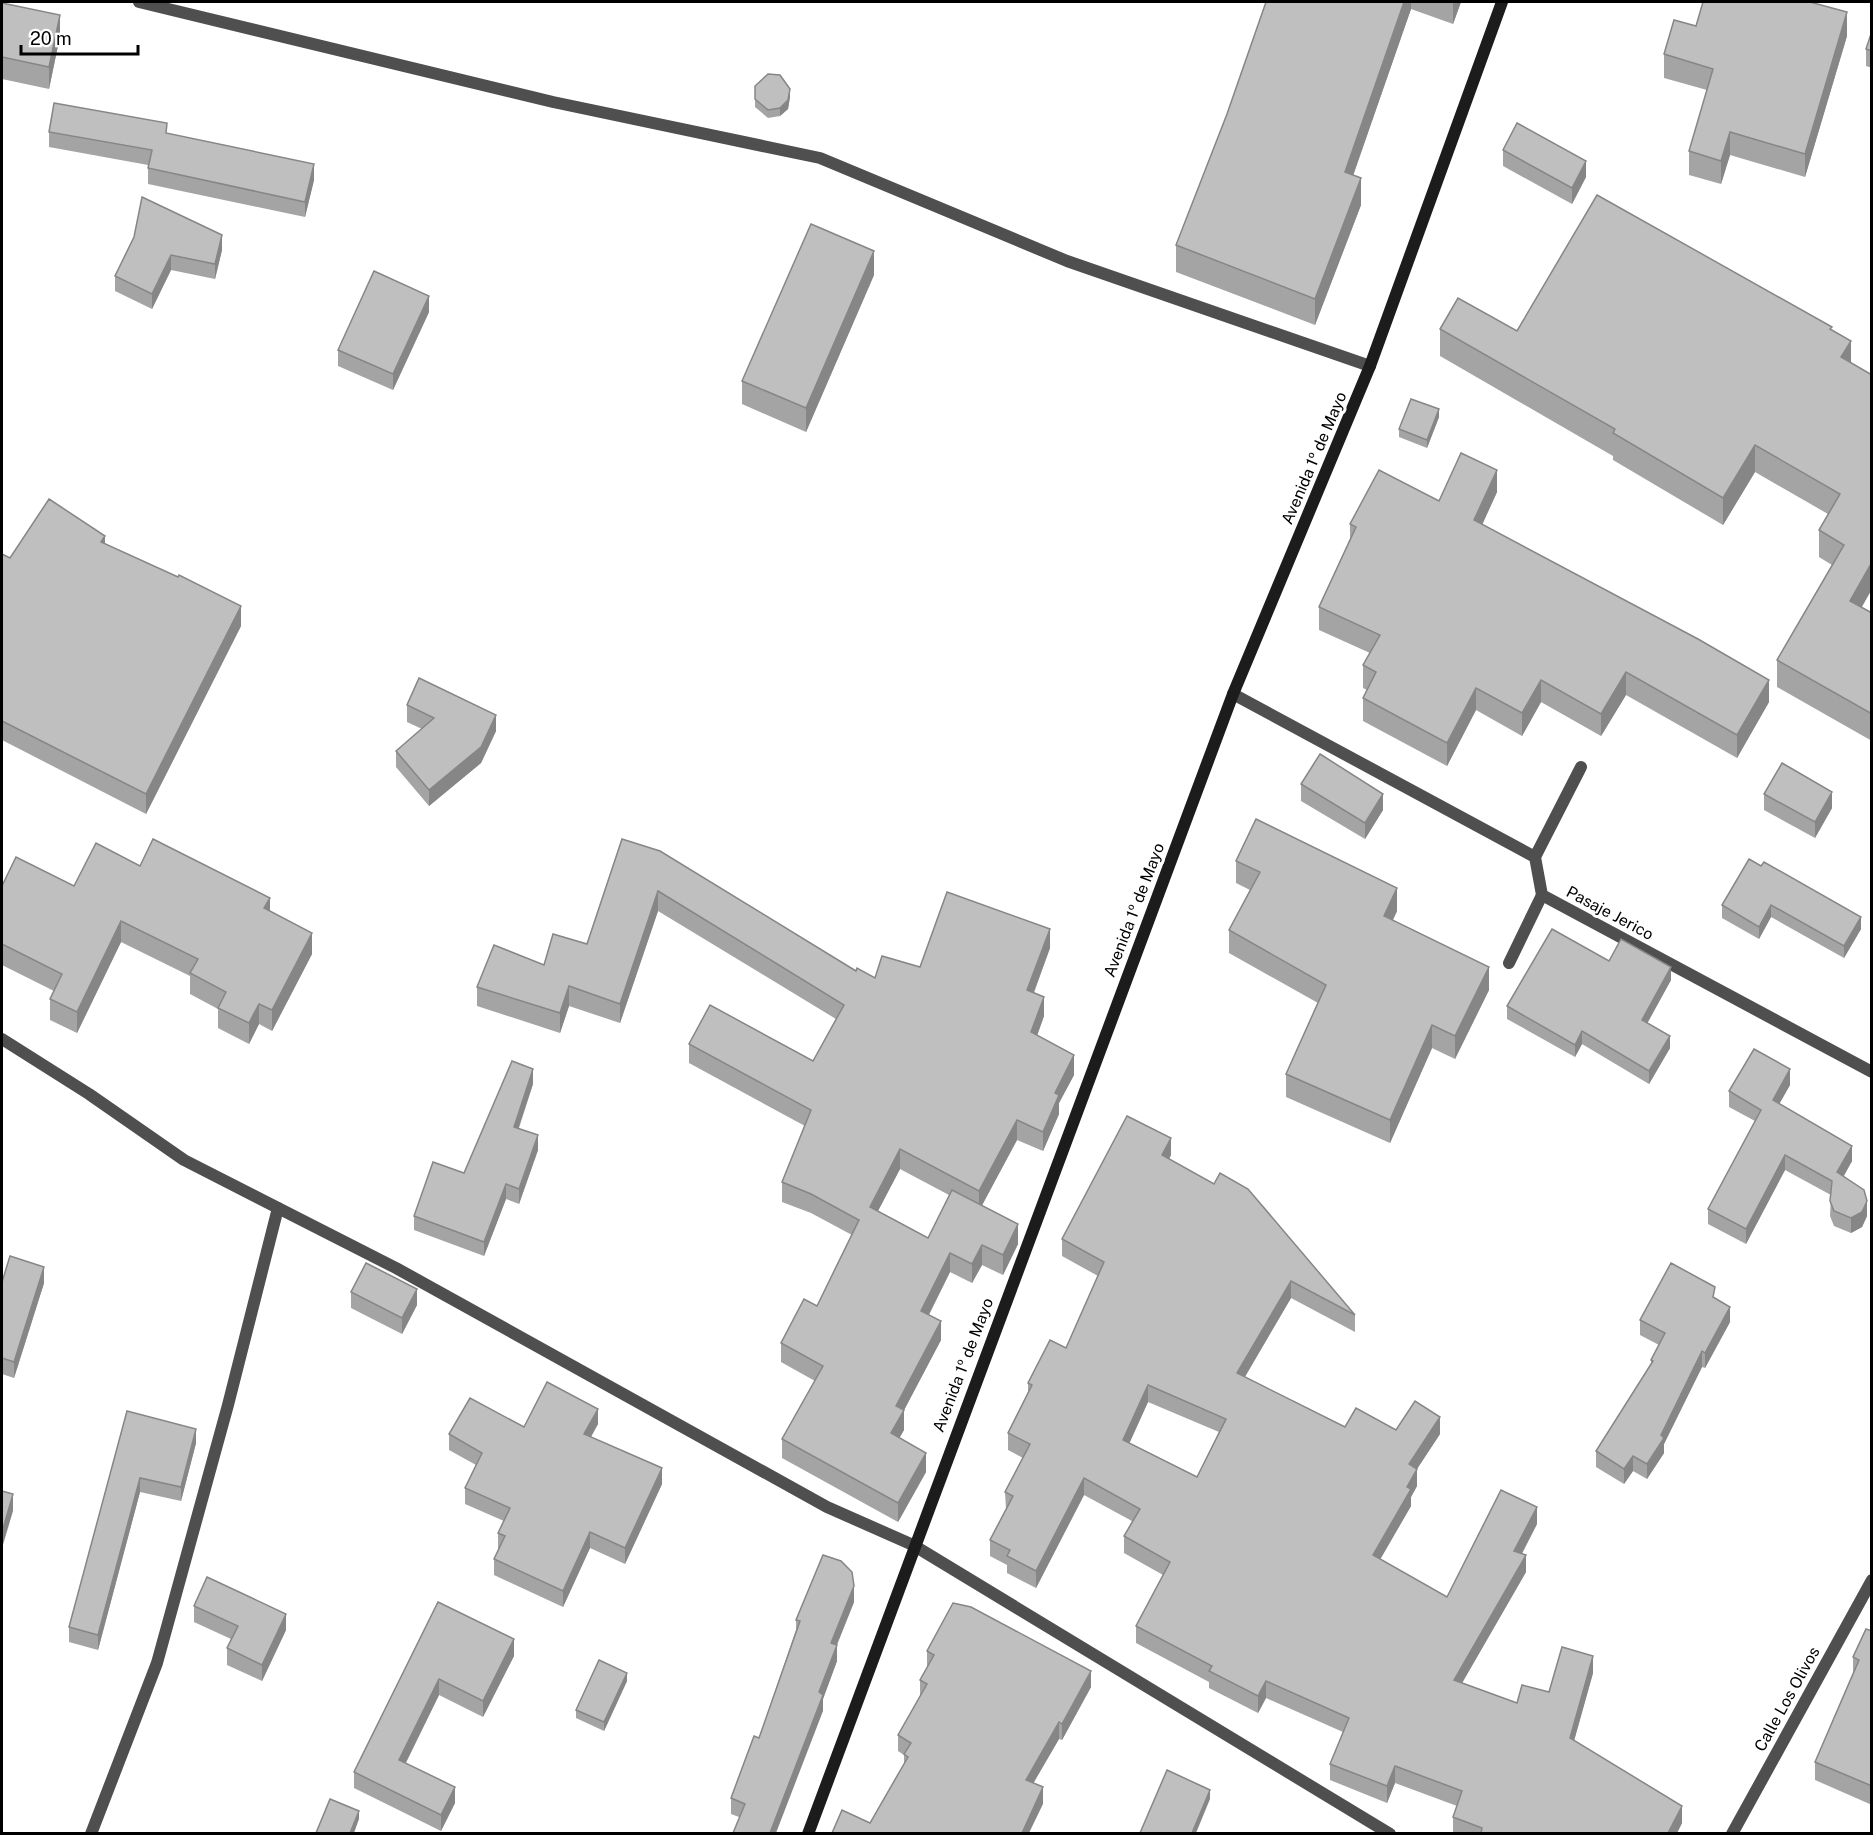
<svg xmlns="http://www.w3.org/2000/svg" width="1873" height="1835" viewBox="0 0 1873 1835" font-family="'Public Sans',sans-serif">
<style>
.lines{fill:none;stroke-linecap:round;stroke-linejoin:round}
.lane{stroke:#4f4f4f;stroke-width:12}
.street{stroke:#4f4f4f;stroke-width:12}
.secondary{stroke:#1c1c1c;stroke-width:12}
.wall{fill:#a4a4a4;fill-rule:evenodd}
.shaded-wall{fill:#868686}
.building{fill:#bfbfbf;stroke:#868686;stroke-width:1.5;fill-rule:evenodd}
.labels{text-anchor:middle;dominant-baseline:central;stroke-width:6;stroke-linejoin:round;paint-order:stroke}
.street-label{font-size:16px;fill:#000;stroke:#fff}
</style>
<rect width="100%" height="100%" fill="#fff"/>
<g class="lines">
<g class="lane">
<polyline points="139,2 553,102 820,158 1067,261 1370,366"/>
<polyline points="1233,694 1535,857 1581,767"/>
<polyline points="1509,963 1542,895"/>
</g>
<g class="street">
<polyline points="1535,857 1542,895 1872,1072"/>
<polyline points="2,1039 89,1094 184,1160 396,1268 827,1507 913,1545 1390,1834"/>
<polyline points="91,1834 157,1663 228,1405 278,1208"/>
<polyline points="1732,1834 1872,1580"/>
</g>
<polyline class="secondary" points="808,1834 1233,694 1370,366 1502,2"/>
</g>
<g class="wall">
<polygon points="1266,2 1461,2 1453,24 1411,9 1353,175 1361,205 1315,325 1176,272 1176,245 1227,114"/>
<polygon points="2,3 60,36 49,89 2,79"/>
<polygon points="1696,26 1847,36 1805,177 1730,155 1721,184 1689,175 1689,151 1707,90 1664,78 1664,54"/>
<polygon points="1872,31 1872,68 1866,66 1866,49"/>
<polygon points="755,86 790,97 788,109 780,116 768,118 755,107"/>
<polygon points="49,132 167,133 314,180 305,217 148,184 148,165 49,147"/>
<polygon points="1503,150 1586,177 1572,204 1503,166"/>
<polygon points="134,237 222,250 215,279 171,270 152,309 115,291 115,276"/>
<polygon points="874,275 806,432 742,404 742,381"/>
<polygon points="429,312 393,390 338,366 338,350"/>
<polygon points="1440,329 1517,331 1832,330 1851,363 1872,375 1872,589 1861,607 1872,613 1872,741 1777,687 1777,660 1832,565 1819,557 1819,530 1828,514 1755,472 1723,525 1613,460 1613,456 1440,356"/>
<polygon points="1439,417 1427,448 1399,437 1399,429"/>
<polygon points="1497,492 1482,524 1769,702 1737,758 1626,695 1601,736 1541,702 1522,736 1476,710 1447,766 1363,721 1363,698 1367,690 1363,688 1363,665 1370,653 1319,630 1319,607 1350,539 1350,524 1439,501"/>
<polygon points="105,544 241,626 146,814 2,740 2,554 10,558"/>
<polygon points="407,705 496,731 481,763 429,806 396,767 396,751 422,729 407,722"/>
<polygon points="1301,784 1383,810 1365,839 1301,801"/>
<polygon points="1764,794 1832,808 1815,838 1764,810"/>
<path d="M622,839L856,971L875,978L920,967L1050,948L1034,993L1044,1016L1037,1036L1074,1075L1059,1103V1114L1043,1151L1017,1140L982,1205L1018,1244L1003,1275L982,1265L972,1283L950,1272L929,1315L941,1340L904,1410V1430L899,1438L926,1472L898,1522L782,1458V1439L815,1381L781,1362V1343L817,1306L852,1235L811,1213L782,1202V1182L805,1126L689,1063V1044L813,1061L836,1019L658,911L620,1023L569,1006L560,1033L477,1006V987L544,965L587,944ZM900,1169L949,1195L928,1238L878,1211Z"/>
<polygon points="1749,859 1861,929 1844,958 1771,917 1759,939 1722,918 1722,905"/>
<polygon points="1236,861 1397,911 1393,920 1489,990 1455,1059 1432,1048 1390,1143 1286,1097 1286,1074 1318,1003 1229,953 1229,930 1250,890 1236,883"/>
<polygon points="140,866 270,911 312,954 272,1031 259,1024 249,1044 218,1028 218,1009 190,994 190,976 121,942 77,1033 50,1020 50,999 54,991 2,965 2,886 74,886"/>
<polygon points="1609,961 1671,980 1647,1023 1670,1048 1649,1084 1582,1044 1575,1057 1507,1019 1507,1006"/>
<polygon points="533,1084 519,1128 538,1150 519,1204 506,1199 484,1256 414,1230 414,1216 464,1173"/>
<polygon points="1790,1085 1779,1104 1852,1161 1844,1176 1867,1216 1862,1227 1851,1233 1834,1226 1830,1216 1831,1195 1785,1170 1746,1244 1708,1224 1708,1209 1755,1121 1729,1107 1729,1091"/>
<path d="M1171,1155L1169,1159L1355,1315V1332L1291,1298L1245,1377L1345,1427L1440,1434L1417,1469V1486L1411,1497V1506L1380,1559L1447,1597L1537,1524L1522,1554L1526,1572L1462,1683L1517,1703L1549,1692L1593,1673L1574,1741L1682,1823L1677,1833H1453V1817L1457,1806L1395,1783L1387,1803L1330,1780V1764L1343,1732L1266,1698L1258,1713L1209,1688V1682L1136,1643V1626L1163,1575L1124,1553V1536L1132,1521L1084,1495L1036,1588L1007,1573V1565L990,1556V1540L1006,1509L1005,1492L1023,1458L1008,1450V1433L1028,1394V1383L1066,1348L1098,1276L1062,1256V1239ZM1148,1402L1219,1432L1197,1477L1129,1444Z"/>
<polygon points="2,1282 44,1283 14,1378 2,1374"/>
<polygon points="351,1292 417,1305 402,1334 351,1308"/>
<polygon points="1715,1298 1730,1322 1705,1368 1702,1367 1664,1444 1664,1453 1647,1479 1633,1471 1624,1484 1596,1467 1596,1451 1651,1364 1651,1360 1659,1345 1640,1335 1640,1320"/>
<polygon points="127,1411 196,1443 181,1501 140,1492 98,1650 69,1642 69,1627"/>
<polygon points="598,1424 591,1437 662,1484 625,1564 590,1548 563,1607 494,1575 494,1559 499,1549 498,1549 498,1533 504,1521 465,1504 465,1488 476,1465 449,1450 449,1434 524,1427"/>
<polygon points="438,1602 514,1656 483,1717 439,1695 406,1763 455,1803 441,1831 354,1788 354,1772"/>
<polygon points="854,1602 837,1645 837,1661 823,1699 823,1711 739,1817 731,1814 731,1798 759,1738 796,1630 796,1620"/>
<polygon points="194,1606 286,1630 262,1681 227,1665 227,1648 231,1639 194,1622"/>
<polygon points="1872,1631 1872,1805 1815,1780 1815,1762 1853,1673 1853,1657"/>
<polygon points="927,1651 1091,1687 1062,1740 1059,1739 1033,1783 1043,1804 870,1823 904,1764 904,1755 898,1751 898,1735 920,1696 920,1680 927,1668"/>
<polygon points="627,1681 604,1731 576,1718 576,1710"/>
</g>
<g class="shaded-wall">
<polygon points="1404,2 1411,2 1411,9 1345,199 1345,172"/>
<polygon points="1453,2 1461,2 1453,24"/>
<polygon points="1847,12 1847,36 1805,177 1805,154"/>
<polygon points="60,15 60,36 49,89 49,67"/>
<polygon points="790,89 790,97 788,109 780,116 780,108"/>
<polygon points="1730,132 1730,155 1721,184 1721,161"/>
<polygon points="1586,161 1586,177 1572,204 1572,188"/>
<polygon points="314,164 314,180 305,217 305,202"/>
<polygon points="1361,178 1361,205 1315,325 1315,299"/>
<polygon points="222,235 222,250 215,279 215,264"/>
<polygon points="874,251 874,275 806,432 806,408"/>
<polygon points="171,255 171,270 152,309 152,294"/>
<polygon points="429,296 429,312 393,390 393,374"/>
<polygon points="1851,341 1851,368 1841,357"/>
<polygon points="1439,409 1439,417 1427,448 1427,440"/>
<polygon points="1755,445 1755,472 1723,525 1723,498"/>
<polygon points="1497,470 1497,492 1474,543 1474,520"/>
<polygon points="105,536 105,556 101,542"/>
<polygon points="1872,562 1872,589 1850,628 1850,601"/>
<polygon points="241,606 241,626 146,814 146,794"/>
<polygon points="1626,672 1626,695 1601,736 1601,714"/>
<polygon points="1541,680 1541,702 1522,736 1522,713"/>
<polygon points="1769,680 1769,702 1737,758 1737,735"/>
<polygon points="1476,688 1476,710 1447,766 1447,743"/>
<polygon points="496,715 496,731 481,763 429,806 429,790"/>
<polygon points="1832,792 1832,808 1815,838 1815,822"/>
<polygon points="1383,794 1383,810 1365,839 1365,823"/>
<polygon points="1397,888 1397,911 1384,938 1384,916"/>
<polygon points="658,891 658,911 620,1023 620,1004"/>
<polygon points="270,898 270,918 264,908"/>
<polygon points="1771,905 1771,917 1759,939 1759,927"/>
<polygon points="1861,917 1861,929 1844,958 1844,946"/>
<polygon points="121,921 121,942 77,1033 77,1012"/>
<polygon points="1050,929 1050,948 1027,1010 1027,990"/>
<polygon points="312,933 312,954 272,1031 272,1010"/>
<polygon points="1489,967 1489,990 1455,1059 1455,1036"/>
<polygon points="1671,967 1671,980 1642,1033 1642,1020"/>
<polygon points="569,986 569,1006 560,1033 560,1013"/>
<polygon points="1044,997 1044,1016 1031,1052 1031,1032"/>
<polygon points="259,1004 259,1024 249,1044 249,1023"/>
<polygon points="1432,1025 1432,1048 1390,1143 1390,1120"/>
<polygon points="1582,1031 1582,1044 1575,1057 1575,1045"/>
<polygon points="1670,1036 1670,1048 1649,1084 1649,1071"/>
<polygon points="1074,1055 1074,1075 1059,1103 1059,1114 1043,1151 1043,1132 1055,1093"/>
<polygon points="533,1069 533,1084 514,1141 514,1127"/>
<polygon points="1790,1069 1790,1085 1773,1115 1773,1100"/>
<polygon points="1017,1120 1017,1140 979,1211 979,1191"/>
<polygon points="538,1135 538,1150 519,1204 519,1189"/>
<polygon points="1171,1138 1171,1155 1162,1172 1162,1155"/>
<polygon points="1852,1146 1852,1161 1837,1187 1837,1172"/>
<polygon points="900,1149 900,1169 870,1226 870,1207"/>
<polygon points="1785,1155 1785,1170 1746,1244 1746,1229"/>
<polygon points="506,1184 506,1199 484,1256 484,1242"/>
<polygon points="1867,1201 1867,1216 1862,1227 1851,1233 1851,1218"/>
<polygon points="1018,1224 1018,1244 1003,1275 1003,1255"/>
<polygon points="982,1245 982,1265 972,1283 972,1264"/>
<polygon points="950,1253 950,1272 921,1330 921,1311"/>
<polygon points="44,1267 44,1283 14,1378 14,1362"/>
<polygon points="1291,1281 1291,1298 1237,1390 1237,1373"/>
<polygon points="417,1289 417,1305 402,1334 402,1318"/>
<polygon points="1730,1307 1730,1322 1705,1368 1705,1353"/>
<polygon points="941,1321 941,1340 902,1414 904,1410 904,1430 891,1453 891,1433 896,1406"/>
<polygon points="1702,1351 1702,1367 1664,1444 1664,1453 1647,1479 1647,1464"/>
<polygon points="1148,1385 1148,1402 1123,1457 1123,1440"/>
<polygon points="598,1409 598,1424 584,1449 584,1434"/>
<polygon points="1440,1417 1440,1434 1409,1481 1409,1464"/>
<polygon points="196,1429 196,1443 181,1501 181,1487"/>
<polygon points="926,1453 926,1472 898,1522 898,1503"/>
<polygon points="1633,1456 1633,1471 1624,1484 1624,1469"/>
<polygon points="662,1468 662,1484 625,1564 625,1548"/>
<polygon points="1417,1469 1417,1486 1411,1497 1411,1506 1373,1572 1373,1555 1407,1487"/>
<polygon points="140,1478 140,1492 98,1650 98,1635"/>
<polygon points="1084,1478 1084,1495 1036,1588 1036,1571"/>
<polygon points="13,1494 13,1511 2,1548 2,1532"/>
<polygon points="1537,1507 1537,1524 1514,1568 1514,1551"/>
<polygon points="590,1532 590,1548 563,1607 563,1591"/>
<polygon points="1526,1555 1526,1572 1454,1697 1454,1680"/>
<polygon points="854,1586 854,1602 831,1659 831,1643"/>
<polygon points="286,1614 286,1630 262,1681 262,1665"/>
<polygon points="514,1639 514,1656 483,1717 483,1701"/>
<polygon points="837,1645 837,1661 823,1699 823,1711 776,1833 770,1833 819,1692"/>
<polygon points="1593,1656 1593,1673 1570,1755 1570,1738"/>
<polygon points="1091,1671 1091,1687 1062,1740 1062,1724"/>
<polygon points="627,1673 627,1681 604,1731 604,1722"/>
<polygon points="439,1679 439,1695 399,1776 399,1760"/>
<polygon points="1266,1681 1266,1698 1258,1713 1258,1696"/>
<polygon points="1059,1722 1059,1739 1026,1796 1026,1780"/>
<polygon points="1395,1766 1395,1783 1387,1803 1387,1786"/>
<polygon points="455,1787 455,1803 441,1831 441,1815"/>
<polygon points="1043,1787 1043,1804 1029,1833 1022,1833"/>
<polygon points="1210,1790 1210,1799 1196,1833 1192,1833"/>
<polygon points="1682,1806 1682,1823 1677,1833 1668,1833"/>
<polygon points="359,1811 359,1819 354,1833 350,1833"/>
</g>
<g class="building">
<polygon points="1266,2 1404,2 1345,172 1361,178 1315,299 1176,245 1227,114"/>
<polygon points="1703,2 1810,2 1847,12 1805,154 1730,132 1721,161 1689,151 1713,69 1664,54 1674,20 1696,26"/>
<polygon points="2,3 60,15 49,67 2,57"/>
<polygon points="1872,31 1872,51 1866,49"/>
<polygon points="768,74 780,75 790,89 788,100 780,108 768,110 755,99 755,86"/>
<polygon points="54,103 167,123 166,133 314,164 305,202 148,168 152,150 49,132"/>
<polygon points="1517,123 1586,161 1572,188 1503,150"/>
<polygon points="1597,195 1832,327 1830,329 1851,341 1841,357 1872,375 1872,562 1850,601 1872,613 1872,714 1777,660 1844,545 1819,530 1840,494 1755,445 1723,498 1613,433 1615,429 1440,329 1458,298 1517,331"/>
<polygon points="142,197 222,235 215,264 171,255 152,294 115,276 134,237"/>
<polygon points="811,224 874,251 806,408 742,381"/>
<polygon points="374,271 429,296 393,374 338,350"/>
<polygon points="1411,399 1439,409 1427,440 1399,429"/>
<polygon points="1461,453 1497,470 1474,520 1698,639 1769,680 1737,735 1626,672 1601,714 1541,680 1522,713 1476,688 1447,743 1363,698 1376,672 1363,665 1380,635 1319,607 1356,527 1350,524 1379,470 1439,501"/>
<polygon points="49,499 105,536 101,542 178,577 179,575 241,606 146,794 2,721 2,554 10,558"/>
<polygon points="419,678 496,715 481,747 429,790 396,751 434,718 407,705"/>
<polygon points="1320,754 1383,794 1365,823 1301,784"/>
<polygon points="1782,763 1832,792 1815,822 1764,794"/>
<polygon points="1256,819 1397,888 1384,916 1489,967 1455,1036 1432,1025 1390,1120 1286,1074 1326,985 1229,930 1260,872 1236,861"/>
<polygon points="153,839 270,898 264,908 312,933 272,1010 259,1004 249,1023 218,1008 226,992 190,973 198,959 121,921 77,1012 50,999 62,974 2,944 2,886 16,857 74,886 96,843 140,866"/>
<polygon points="622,839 660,851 856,971 857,968 875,978 882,956 920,967 947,892 1050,929 1027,990 1044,997 1031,1032 1074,1055 1055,1093 1059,1095 1043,1132 1017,1120 979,1191 900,1149 870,1207 928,1238 952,1190 1018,1224 1003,1255 982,1245 972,1264 950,1253 921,1311 941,1321 896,1406 904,1410 891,1433 926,1453 898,1503 782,1439 823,1366 781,1343 804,1299 817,1306 859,1220 811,1194 782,1182 811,1110 689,1044 710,1005 813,1061 844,1005 658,891 620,1004 569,986 560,1013 477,987 494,945 544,965 553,934 587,944"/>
<polygon points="1749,859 1761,866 1764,862 1861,917 1844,946 1771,905 1759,927 1722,905"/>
<polygon points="1552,929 1609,961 1621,939 1671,967 1642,1020 1670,1036 1649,1071 1582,1031 1575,1045 1507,1006"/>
<polygon points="1754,1049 1790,1069 1773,1100 1852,1146 1837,1172 1864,1190 1867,1201 1862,1212 1851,1218 1834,1211 1830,1201 1832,1181 1785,1155 1746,1229 1708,1209 1761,1110 1729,1091"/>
<polygon points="512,1061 533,1069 514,1127 538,1135 519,1189 506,1184 484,1242 414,1216 433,1162 464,1173"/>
<path d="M1127,1116L1171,1138L1162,1155L1214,1184L1220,1173L1248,1189L1355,1315L1291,1281L1237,1373L1345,1427L1356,1408L1396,1430L1415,1401L1440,1417L1409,1464L1417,1469L1407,1487L1411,1489L1373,1555L1447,1597L1501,1490L1537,1507L1514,1551L1526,1555L1454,1680L1517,1703L1522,1685L1549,1692L1562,1647L1593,1656L1570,1738L1682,1806L1668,1833H1481L1482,1828L1453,1817L1462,1791L1395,1766L1387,1786L1330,1764L1349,1718L1266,1681L1258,1696L1209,1671L1212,1666L1136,1626L1170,1562L1124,1536L1140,1509L1084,1478L1036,1571L1007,1556L1010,1550L990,1540L1013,1496L1005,1492L1030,1444L1008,1433L1032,1385L1028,1383L1050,1340L1066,1348L1104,1262L1062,1239ZM1148,1385L1226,1419L1197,1477L1123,1440Z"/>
<polygon points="10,1256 44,1267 14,1362 2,1358 2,1282"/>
<polygon points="366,1263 417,1289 402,1318 351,1292"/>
<polygon points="1671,1263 1715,1287 1713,1297 1730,1307 1705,1353 1702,1351 1661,1435 1664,1438 1647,1464 1633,1456 1624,1469 1596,1451 1653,1361 1651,1360 1665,1333 1640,1320"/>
<polygon points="547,1382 598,1409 584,1434 662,1468 625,1548 590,1532 563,1591 494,1559 505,1536 498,1533 510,1508 465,1488 482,1453 449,1434 470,1398 524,1427"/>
<polygon points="127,1411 196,1429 181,1487 140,1478 98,1635 69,1627"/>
<polygon points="2,1491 13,1494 2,1532"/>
<polygon points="823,1555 841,1561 852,1572 854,1586 831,1643 837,1645 819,1692 823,1695 770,1833 733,1833 745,1804 731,1798 754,1736 759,1738 800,1621 796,1620"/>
<polygon points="207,1577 286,1614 262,1665 227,1648 238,1626 194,1606"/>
<polygon points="438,1602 514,1639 483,1701 439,1679 399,1760 455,1787 441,1815 354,1772"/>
<polygon points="953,1603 971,1607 1091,1671 1062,1724 1059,1722 1026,1780 1043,1787 1022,1833 832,1833 842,1810 870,1823 908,1757 904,1754 911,1743 898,1735 927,1684 920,1680 934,1655 927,1651"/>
<polygon points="1866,1629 1872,1631 1872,1786 1815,1762 1859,1660 1853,1657"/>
<polygon points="599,1660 627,1673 604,1722 576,1710"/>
<polygon points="1167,1770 1210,1790 1192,1833 1140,1833"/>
<polygon points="330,1799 359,1811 350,1833 316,1833"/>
</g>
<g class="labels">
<g class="street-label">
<text transform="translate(1314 458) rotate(-67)">Avenida 1º de Mayo</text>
<text transform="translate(1134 910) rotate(-69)">Avenida 1º de Mayo</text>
<text transform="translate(1610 913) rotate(28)">Pasaje Jerico</text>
<text transform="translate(963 1365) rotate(-69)">Avenida 1º de Mayo</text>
<text transform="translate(1787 1699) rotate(-61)">Calle Los Olivos</text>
</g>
</g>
<rect width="1873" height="1835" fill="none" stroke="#000000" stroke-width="6"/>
<path d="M21 45v9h117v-9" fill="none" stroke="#000000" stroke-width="3"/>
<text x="30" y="45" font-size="18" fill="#000000" stroke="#ffffff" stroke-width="4.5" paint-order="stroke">20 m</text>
</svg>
